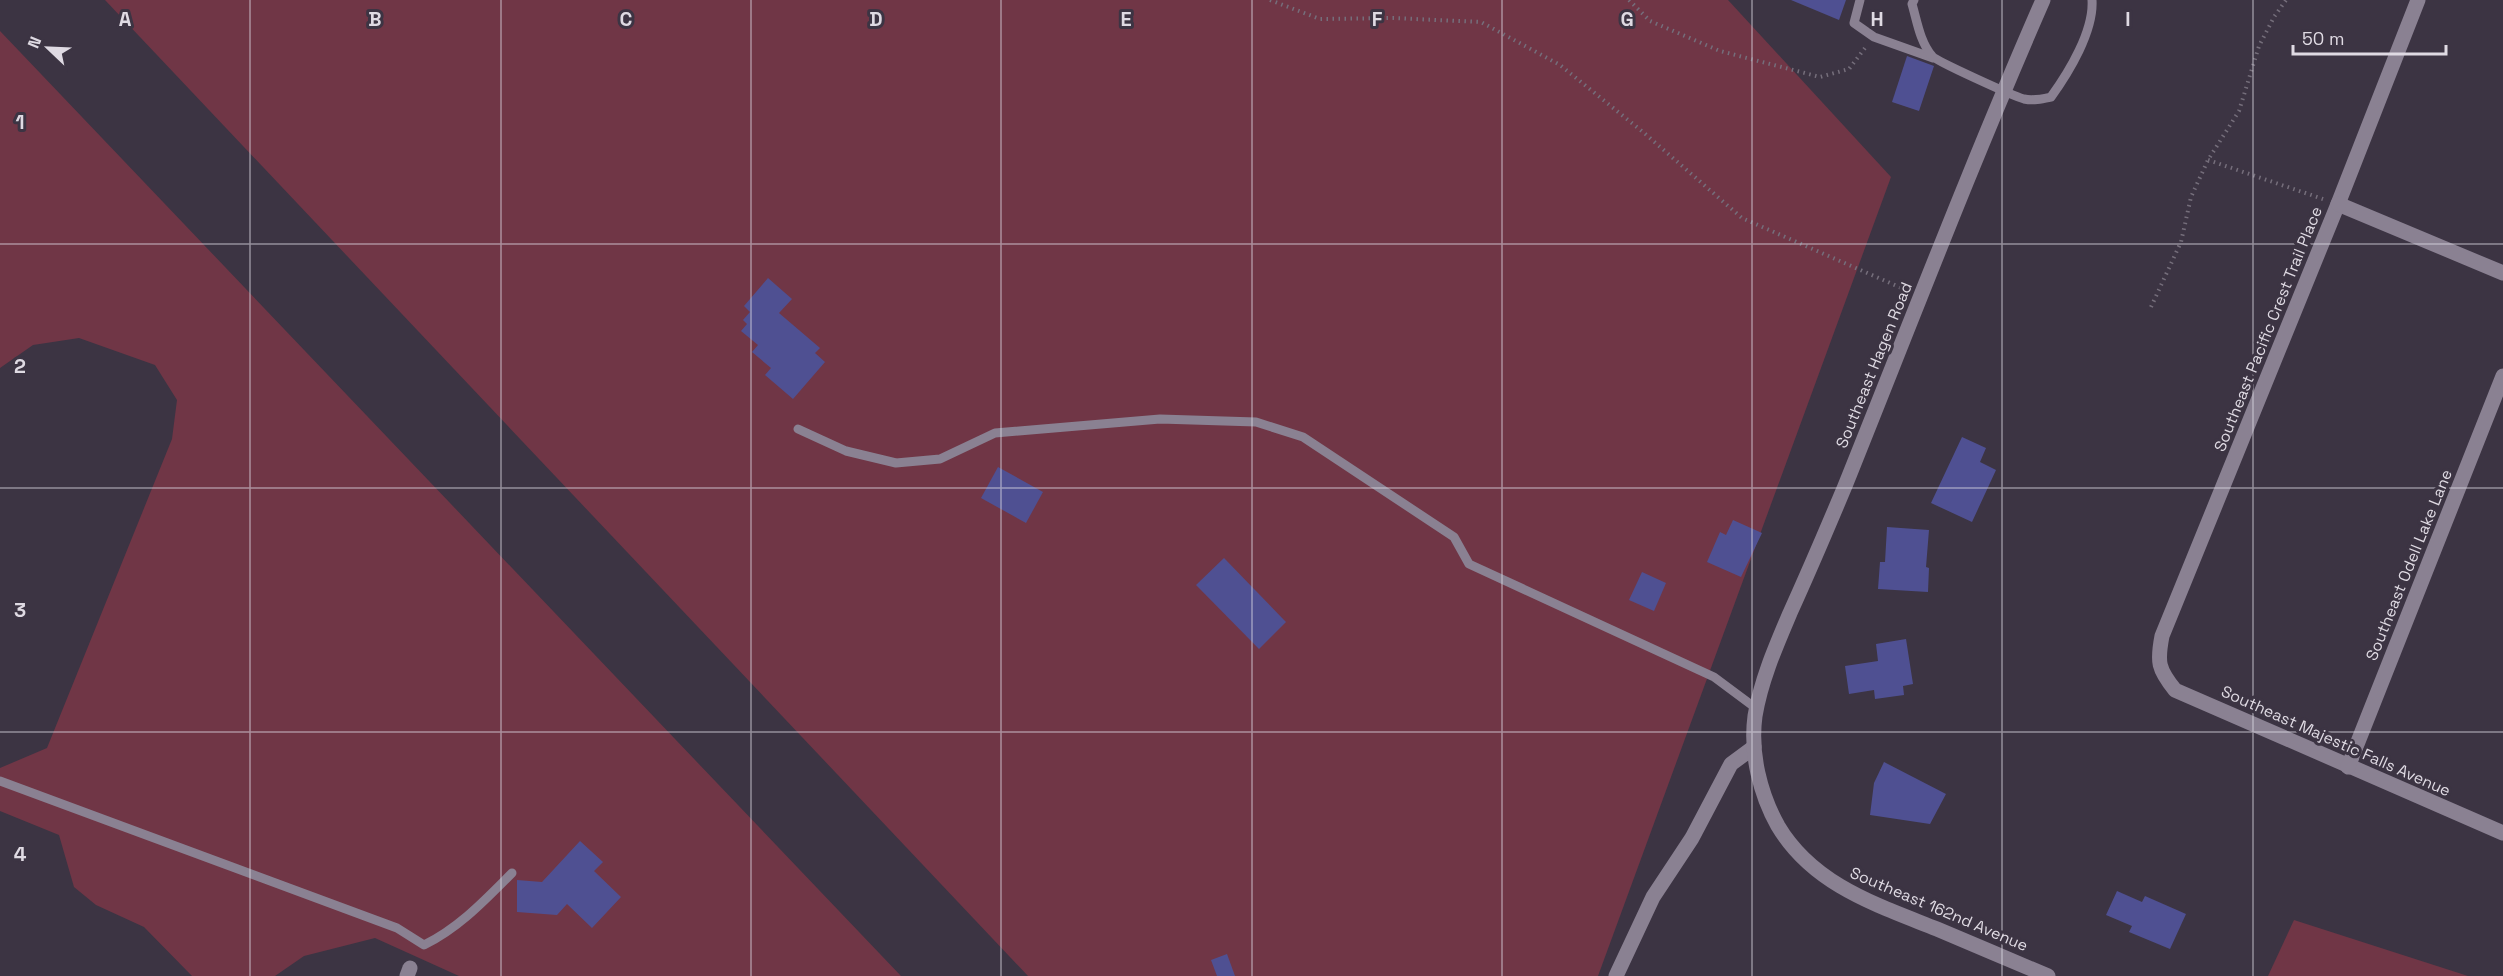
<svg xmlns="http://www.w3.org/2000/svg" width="2503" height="976" viewBox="0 0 2503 976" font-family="'Space Grotesk',sans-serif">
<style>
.green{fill:#703646}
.building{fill:#4f5092}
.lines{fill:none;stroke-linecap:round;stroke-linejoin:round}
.path{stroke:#756e7b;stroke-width:4;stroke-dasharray:1.5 4.5;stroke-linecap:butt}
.lane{stroke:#8a8192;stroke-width:9}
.street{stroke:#8a8192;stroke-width:15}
.secondary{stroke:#8a8192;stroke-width:15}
.grid{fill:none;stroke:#dfdae3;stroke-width:1.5;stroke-opacity:0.55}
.labels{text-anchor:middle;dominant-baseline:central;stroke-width:6;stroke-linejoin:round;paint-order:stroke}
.street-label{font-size:16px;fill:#dfdae3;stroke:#3c3443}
.grid-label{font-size:20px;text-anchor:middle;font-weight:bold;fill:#dfdae3;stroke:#3c3443;stroke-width:6;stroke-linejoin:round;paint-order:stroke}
</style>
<rect width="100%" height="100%" fill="#3c3443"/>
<g class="green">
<polygon points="105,0 1728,0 1891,177 1598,976 1028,976"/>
<polygon points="0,31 901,976 459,976 375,938 304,956 275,976 192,976 144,927 96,905 74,887 59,835 0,811 0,768 47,748 172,439 177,400 155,365 79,338 33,345 0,368"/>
<polygon points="2294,920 2468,976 2268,976"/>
</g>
<g class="building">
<polygon points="1791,0 1846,0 1839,20"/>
<polygon points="1907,56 1934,66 1919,111 1892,102"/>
<polygon points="768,278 792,299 779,313 820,348 815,353 825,362 793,399 765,375 771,368 752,352 758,345 741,331 747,324 743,320 750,312 744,306"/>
<polygon points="1962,437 1986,448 1980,462 1996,470 1972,522 1931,503"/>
<polygon points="998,467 1043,492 1026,523 981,498"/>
<polygon points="1733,520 1762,533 1741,577 1707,562 1720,532 1726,535"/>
<polygon points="1887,527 1929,530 1926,567 1929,568 1928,592 1878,589 1880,562 1885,562"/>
<polygon points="1224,558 1286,622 1259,649 1196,585"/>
<polygon points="1642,572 1666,583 1654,611 1629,600"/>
<polygon points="1906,639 1913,684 1903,686 1904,695 1875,699 1874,690 1849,694 1845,666 1878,661 1876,644"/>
<polygon points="1884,762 1946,794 1930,824 1870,815 1874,783"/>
<polygon points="580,841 603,862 594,871 621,897 592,928 567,904 557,915 517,912 517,880 542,882"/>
<polygon points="2117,891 2142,902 2145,896 2186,914 2170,949 2129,932 2132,926 2106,915"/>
<polygon points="1227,954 1235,976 1217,976 1211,960"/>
</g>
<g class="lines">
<g class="path">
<polyline points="1270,0 1320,19 1393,18 1481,22 1560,65 1643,132 1742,218 1906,290"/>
<polyline points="1629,0 1650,21 1720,51 1820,77 1849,69 1865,48"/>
<polyline points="2208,160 2323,199"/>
<polyline points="2151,307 2181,242 2191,197 2208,160 2239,111 2259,46 2274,17 2286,0"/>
</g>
<g class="lane">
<polyline points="1860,0 1854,23 1874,37 1933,58"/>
<path d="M1914,0L1912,4C1917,21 1920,42 1932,56C1936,61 2013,96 2024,99C2034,101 2042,99 2051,97C2069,72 2094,31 2092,0"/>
<polyline points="798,429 846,451 896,463 940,459 995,433 1160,419 1256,422 1303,437 1454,537 1469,564 1714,677 1757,709"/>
<path d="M0,781L397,928L424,945C459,928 485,900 512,873"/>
</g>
<g class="street">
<path d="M2418,0L2338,204L2162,636C2157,662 2158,669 2175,690L2503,833"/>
<polyline points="2338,204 2503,273"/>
<polyline points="2348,767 2503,376"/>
<polyline points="1616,976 1653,897 1692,838 1731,764 1754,747"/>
</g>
<g class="secondary">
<path d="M2043,0C1973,160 1910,324 1845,486C1827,529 1809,571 1790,613C1776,646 1761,680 1755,716C1750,753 1760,794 1778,826C1813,885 1877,905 1937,929C1974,945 2011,960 2048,976"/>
<polyline points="407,976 410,968"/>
</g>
</g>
<path class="grid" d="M250,0V976M501,0V976M751,0V976M1001,0V976M1252,0V976M1502,0V976M1752,0V976M2002,0V976M2253,0V976M0,244H2503M0,488H2503M0,732H2503"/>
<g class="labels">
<g class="street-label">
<text transform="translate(2268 329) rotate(-68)">Southeast Pacific Crest Trail Place</text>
<text transform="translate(1874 365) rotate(-68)">Southeast Hagen Road</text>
<text transform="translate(2409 565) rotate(-68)">Southeast Odell Lake Lane</text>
<text transform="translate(2336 741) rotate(24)">Southeast Majestic Falls Avenue</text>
<text transform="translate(1939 909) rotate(23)">Southeast 162nd Avenue</text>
</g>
</g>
<g class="grid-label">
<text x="125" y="26">A</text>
<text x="375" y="26">B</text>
<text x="626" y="26">C</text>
<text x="876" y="26">D</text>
<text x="1126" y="26">E</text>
<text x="1377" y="26">F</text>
<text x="1627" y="26">G</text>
<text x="1877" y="26">H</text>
<text x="2128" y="26">I</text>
<text x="20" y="129">1</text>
<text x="20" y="373">2</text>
<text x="20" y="617">3</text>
<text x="20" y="861">4</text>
</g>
<g transform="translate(48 48) rotate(293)" stroke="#3c3443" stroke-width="4.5" paint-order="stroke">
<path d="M0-4.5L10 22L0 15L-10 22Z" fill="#dfdae3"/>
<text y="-9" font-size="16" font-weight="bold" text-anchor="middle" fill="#dfdae3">N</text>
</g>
<path d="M2293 45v9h153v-9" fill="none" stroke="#dfdae3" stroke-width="3"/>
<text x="2302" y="45" font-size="18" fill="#dfdae3" stroke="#3c3443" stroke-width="4.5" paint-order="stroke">50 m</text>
</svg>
